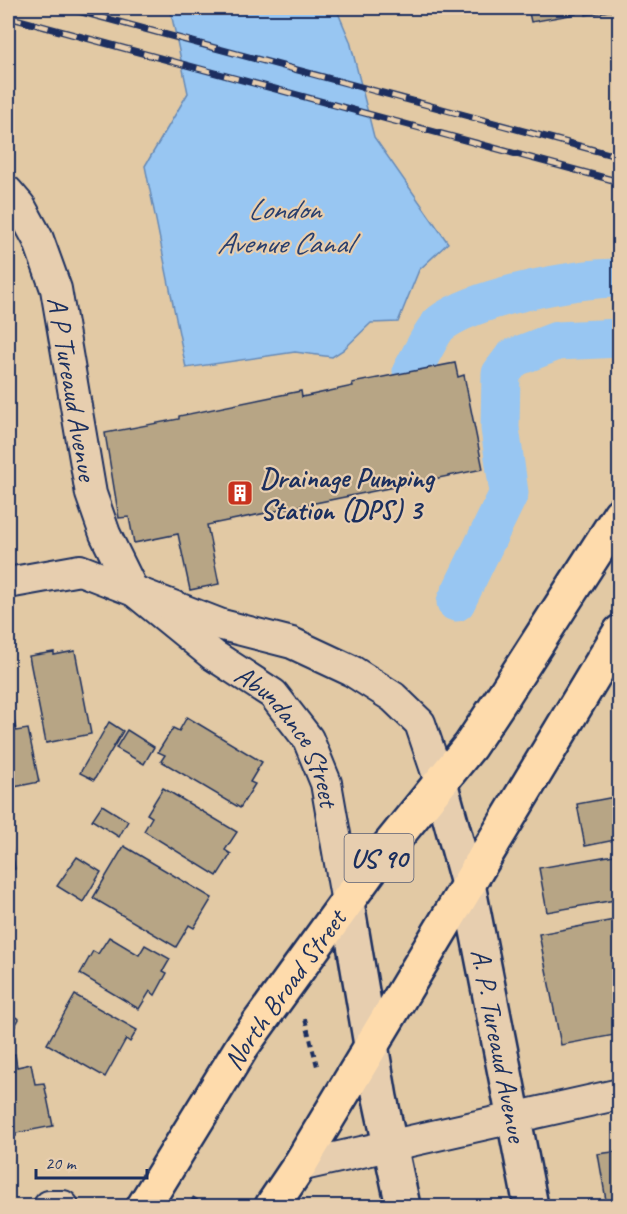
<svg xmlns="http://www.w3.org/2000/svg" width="627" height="1214" viewBox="0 0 627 1214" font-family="Caveat,sans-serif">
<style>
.water{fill:#98c6f2;stroke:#668ab7;stroke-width:1.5}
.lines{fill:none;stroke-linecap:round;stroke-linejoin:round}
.canal{stroke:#98c6f2;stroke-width:39}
.building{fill:#b7a585;stroke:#1b2f5e;stroke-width:1.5}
.minor-casing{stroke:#1b2f5e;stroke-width:34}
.tertiary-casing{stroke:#1b2f5e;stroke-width:38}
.primary-casing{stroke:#1b2f5e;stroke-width:38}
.path{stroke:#1b2f5e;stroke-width:4;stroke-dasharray:6 4.5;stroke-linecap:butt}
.minor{stroke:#e7ceaf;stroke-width:30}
.tertiary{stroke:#e7ceaf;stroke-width:33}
.primary{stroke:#fedbac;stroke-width:33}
.rail-casing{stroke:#1b2f5e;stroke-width:7}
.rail{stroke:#e7ceaf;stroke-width:4.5;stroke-dasharray:14;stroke-linecap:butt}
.labels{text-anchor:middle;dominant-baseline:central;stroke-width:4.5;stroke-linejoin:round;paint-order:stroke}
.shield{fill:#e7ceaf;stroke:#585f76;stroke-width:1.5}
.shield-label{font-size:27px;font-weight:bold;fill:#1b2f5e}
.street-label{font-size:28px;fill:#1b2f5e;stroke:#e7ceaf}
.poi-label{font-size:28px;font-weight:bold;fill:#1b2f5e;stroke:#e7ceaf;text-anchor:start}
.water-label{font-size:30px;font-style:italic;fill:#283e6d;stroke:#e7ceaf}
</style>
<rect width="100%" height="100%" fill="#e2c9a4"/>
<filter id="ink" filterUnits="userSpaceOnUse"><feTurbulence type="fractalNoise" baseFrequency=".0167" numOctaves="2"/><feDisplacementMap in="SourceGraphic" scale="12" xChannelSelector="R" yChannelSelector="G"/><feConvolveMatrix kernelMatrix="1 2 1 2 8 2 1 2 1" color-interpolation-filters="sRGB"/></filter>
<g filter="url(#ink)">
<polygon class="water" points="170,8 336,8 350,41 374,137 448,243 419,270 398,322 371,323 343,350 332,357 295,352 186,368 145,166 188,93"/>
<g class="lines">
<g class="canal">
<path d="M412,371C418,361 433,329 441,323C476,297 575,278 620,278"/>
<polyline points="456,602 509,493 500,428 501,374 513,358 557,341 620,338"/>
</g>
</g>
<g class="building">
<polygon points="528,8 575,8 576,14 531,22"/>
<polygon points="585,8 620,8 620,9 586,15"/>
<polygon points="455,363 458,377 464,375 483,469 207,525 219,584 190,590 178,534 134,543 129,517 119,518 105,433 179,419 179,416 301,391 302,397 353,386 352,383"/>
<polygon points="75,651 91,734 46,743 29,656 54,652 54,655"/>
<polygon points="8,687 16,731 28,729 39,782 9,788"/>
<polygon points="187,717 262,762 250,782 255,784 240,808 161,761 165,755 158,752 173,728 179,731"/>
<polygon points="109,722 123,731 94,780 80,773"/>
<polygon points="127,730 154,747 144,764 116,748"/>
<polygon points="163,788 237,832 225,850 231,854 217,876 144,831 152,817 147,814"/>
<polygon points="620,796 620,839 585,846 577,804"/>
<polygon points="102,805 128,821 119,837 92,820"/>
<polygon points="8,829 15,869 8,871"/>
<polygon points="124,846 212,898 194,928 189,925 176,947 93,898"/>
<polygon points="620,854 620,899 547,912 539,868"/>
<polygon points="77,857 101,872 83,902 57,886"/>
<polygon points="620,919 620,1034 561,1045 539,934"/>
<polygon points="109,937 139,955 145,945 170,959 163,971 167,973 155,995 150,991 139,1009 80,974 93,951 98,954"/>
<polygon points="75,995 137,1030 130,1042 126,1039 105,1077 47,1044"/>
<polygon points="8,1013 19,1019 10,1035 8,1034"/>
<polygon points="15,1054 17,1067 31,1064 35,1084 44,1083 53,1126 16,1133 16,1136 8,1137 8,1055"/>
<polygon points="620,1151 620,1206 607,1206 598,1154"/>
</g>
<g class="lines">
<defs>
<g id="minor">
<path id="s1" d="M8,192L20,206L38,239L56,289L91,494L105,534L132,589L213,655L273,694L308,739L326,783L347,903"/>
<polyline points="8,583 80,570 222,625 292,643 352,671 393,697 420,723 440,782"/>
<polyline points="299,1166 620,1094"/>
<polyline points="49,1206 63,1206"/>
</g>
<g id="tertiary">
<path id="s2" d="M440,782L468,884L531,1206"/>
<polyline points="347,903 380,1098 403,1206"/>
</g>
<g id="primary">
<path id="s3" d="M144,1206L243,1045L375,863L470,746L502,698L620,514"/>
<polyline points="272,1206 299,1166 620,632"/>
</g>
</defs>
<use href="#minor" class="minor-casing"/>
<use href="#tertiary" class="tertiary-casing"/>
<use href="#primary" class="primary-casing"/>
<g class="path">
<polyline points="305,1019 317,1066"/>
<polyline points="192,1198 206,1206"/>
</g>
<use href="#minor" class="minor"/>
<use href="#tertiary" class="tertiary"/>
<use href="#primary" class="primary"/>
<defs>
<g id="rail">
<polyline points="67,8 620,157"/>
<polyline points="8,17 620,182"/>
</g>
</defs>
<use href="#rail" class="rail-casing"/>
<use href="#rail" class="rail"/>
</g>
</g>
<defs>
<symbol id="building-square" viewBox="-11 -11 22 22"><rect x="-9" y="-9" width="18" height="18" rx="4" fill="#c8321e" stroke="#e7ceaf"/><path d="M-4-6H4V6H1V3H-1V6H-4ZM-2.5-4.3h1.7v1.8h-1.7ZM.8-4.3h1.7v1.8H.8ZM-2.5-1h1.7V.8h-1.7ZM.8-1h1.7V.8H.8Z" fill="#fff"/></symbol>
</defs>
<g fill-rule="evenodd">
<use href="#building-square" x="225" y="478" width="30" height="30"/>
</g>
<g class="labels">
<rect class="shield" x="344.5" y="834" width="69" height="48" rx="4.5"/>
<g class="shield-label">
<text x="379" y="858">US 90</text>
</g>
<g class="street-label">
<text stroke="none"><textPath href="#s1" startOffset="210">A P Tureaud Avenue</textPath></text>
<text stroke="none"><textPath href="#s1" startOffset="640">Abundance Street</textPath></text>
<text stroke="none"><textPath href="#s3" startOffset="258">North Broad Street</textPath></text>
<text stroke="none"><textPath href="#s2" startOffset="270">A. P. Tureaud Avenue</textPath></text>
</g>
<g class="poi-label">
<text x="260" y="477">Drainage Pumping<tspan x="260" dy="32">Station (DPS) 3</tspan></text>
</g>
<g class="water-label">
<text x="284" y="209">London<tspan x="284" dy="34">Avenue Canal</tspan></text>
</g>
</g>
<rect width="627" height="1214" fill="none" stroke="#e7ceaf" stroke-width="30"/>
<rect x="15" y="15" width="597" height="1184" fill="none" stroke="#1b2f5e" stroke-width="2" filter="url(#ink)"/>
<path d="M36 1169v9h111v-9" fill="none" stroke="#1b2f5e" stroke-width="3"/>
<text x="45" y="1169" font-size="18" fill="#1b2f5e" stroke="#e7ceaf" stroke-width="4.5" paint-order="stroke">20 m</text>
</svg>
